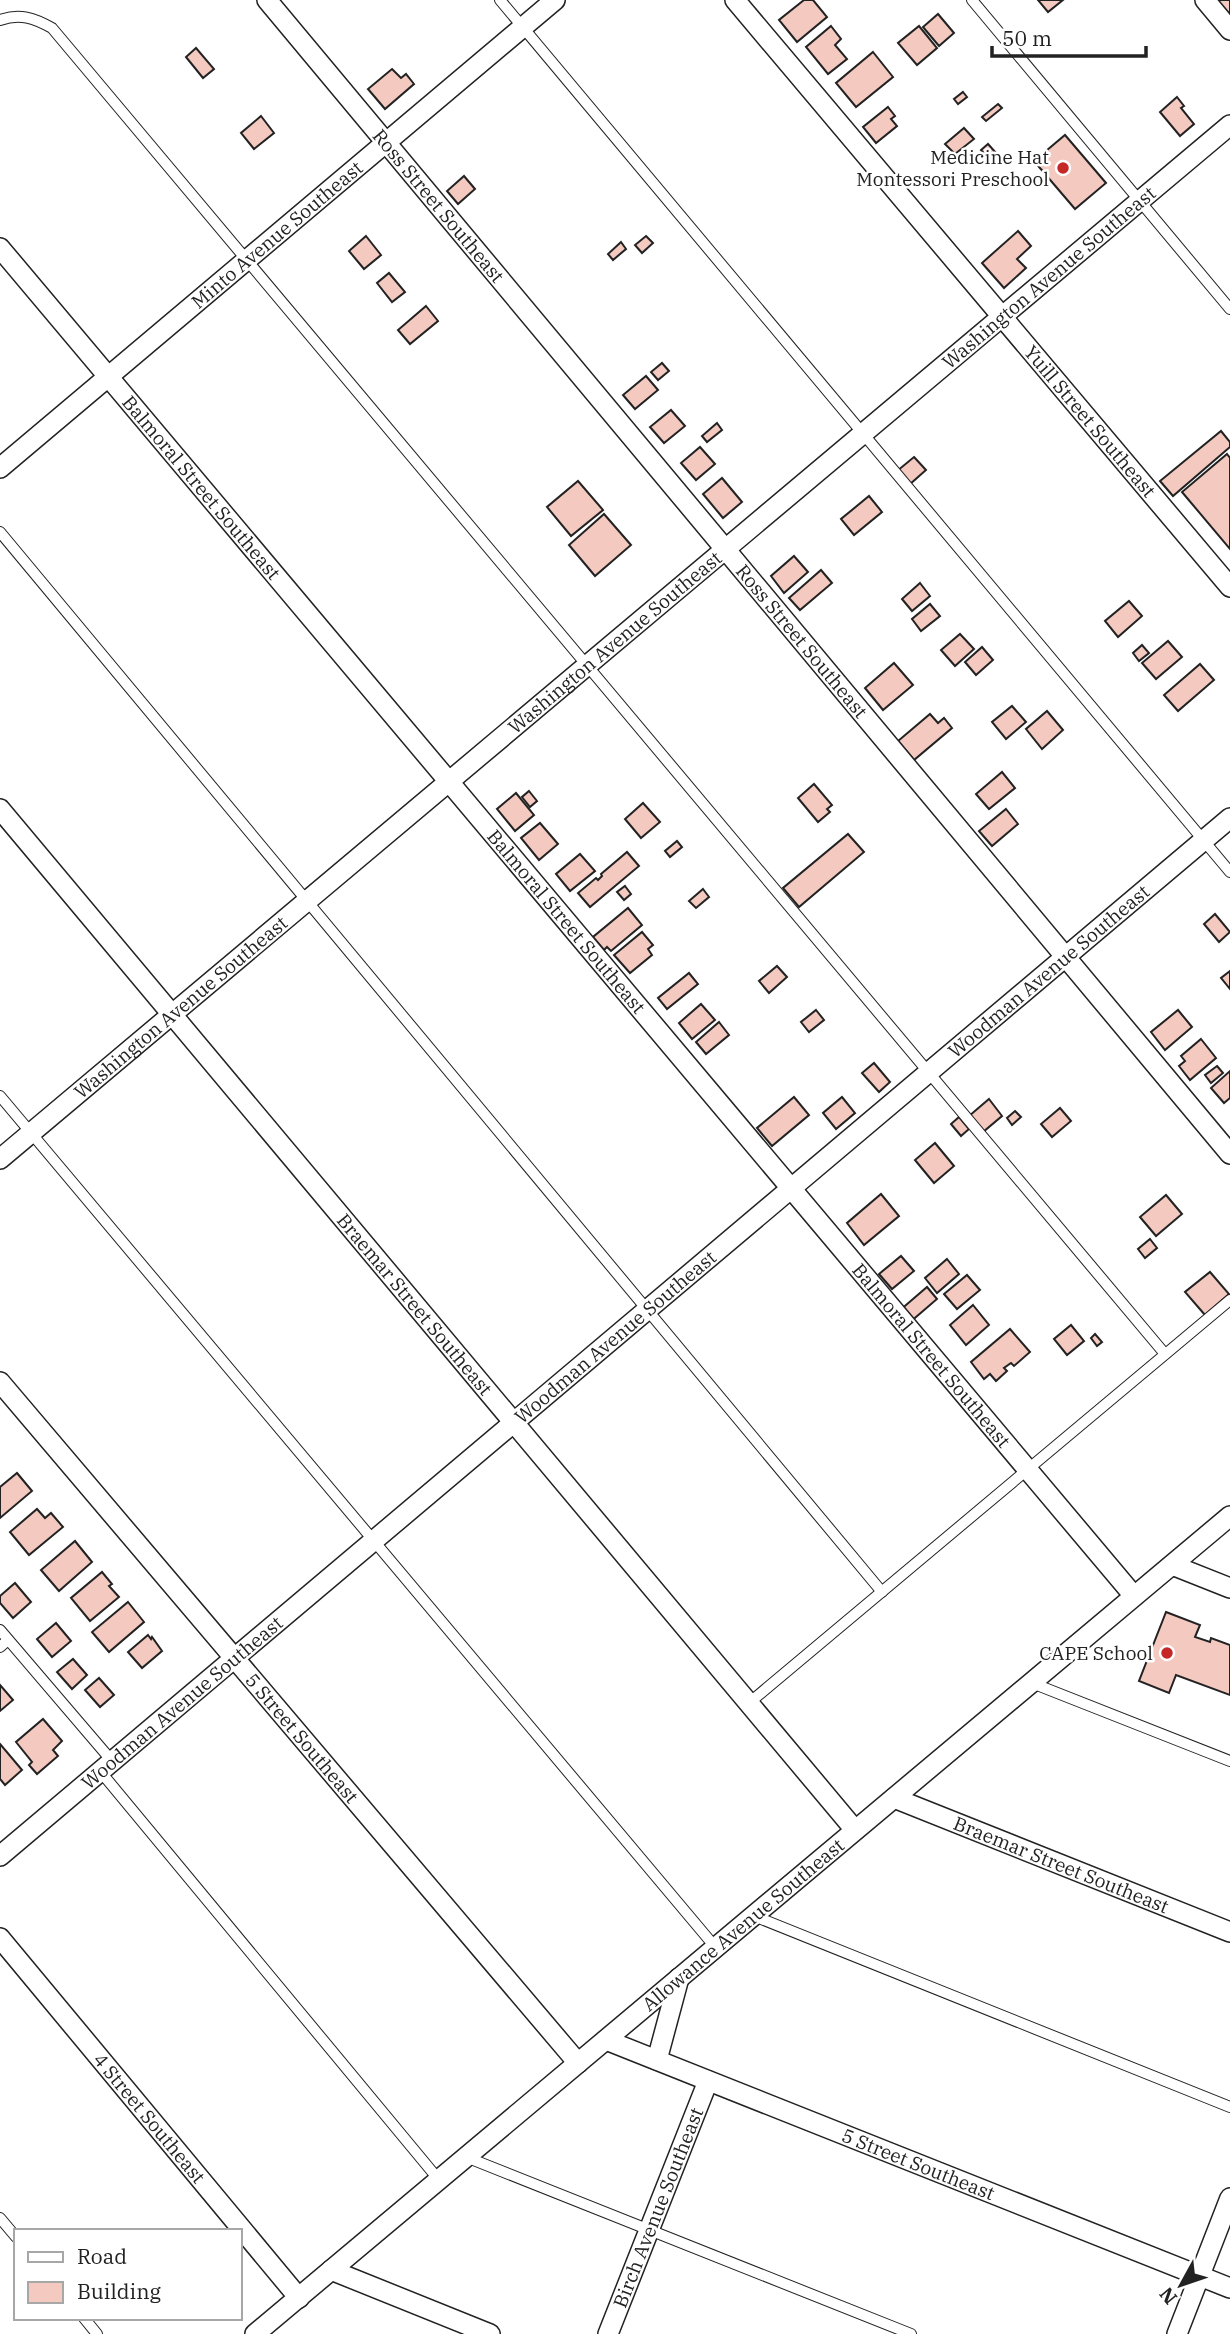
<svg xmlns="http://www.w3.org/2000/svg" width="1230" height="2334" viewBox="0 0 1230 2334" font-family="'IBM Plex Serif',serif">
<style>
.building{fill:#f3c9c0;stroke:#222;stroke-width:2}
.lines{fill:none;stroke-linecap:round;stroke-linejoin:round}
.lane-casing{stroke:#222;stroke-width:12}
.street-casing{stroke:#222;stroke-width:22}
.lane{stroke:#fff;stroke-width:10}
.street{stroke:#fff;stroke-width:19}
.poi-dot{fill:#c62828;stroke:#fff;stroke-width:2.5}
.labels{text-anchor:middle;dominant-baseline:central;stroke-width:5;stroke-linejoin:round;paint-order:stroke}
.poi-label{font-size:19px;fill:#222;stroke:#fff;text-anchor:end}
.street-label{font-size:19px;fill:#222;stroke:#fff}
</style>
<rect width="100%" height="100%" fill="#fff"/>
<g class="building">
<polygon points="804,0 813,0 827,17 797,42 779,20"/>
<polygon points="1038,0 1063,0 1048,12"/>
<polygon points="1220,0 1230,0 1230,13 1227,15 1217,3"/>
<polygon points="938,14 954,33 939,46 923,27"/>
<polygon points="831,26 841,39 835,45 847,59 828,74 806,47"/>
<polygon points="919,26 937,48 917,65 898,43"/>
<polygon points="196,48 214,69 203,78 186,57"/>
<polygon points="873,52 893,77 856,107 836,83"/>
<polygon points="392,69 401,78 406,74 414,84 385,109 368,89"/>
<polygon points="963,92 967,97 958,104 954,99"/>
<polygon points="1177,97 1184,106 1181,108 1194,124 1180,136 1160,112"/>
<polygon points="998,104 1002,108 986,121 982,117"/>
<polygon points="888,107 895,116 891,119 897,126 876,143 863,127"/>
<polygon points="261,116 274,133 254,149 241,133"/>
<polygon points="964,128 974,139 955,154 945,144"/>
<polygon points="1065,135 1106,183 1075,209 1034,161"/>
<polygon points="988,144 996,153 989,159 981,150"/>
<polygon points="464,176 475,189 458,204 447,191"/>
<polygon points="1018,231 1031,246 1017,259 1026,268 1004,288 982,263"/>
<polygon points="366,236 381,255 364,269 349,251"/>
<polygon points="646,236 653,243 642,253 635,245"/>
<polygon points="621,242 626,249 613,260 608,254"/>
<polygon points="389,273 405,292 392,302 377,283"/>
<polygon points="426,306 438,321 410,344 398,330"/>
<polygon points="662,363 669,371 658,380 651,372"/>
<polygon points="646,376 658,390 635,409 623,395"/>
<polygon points="671,410 685,426 664,443 650,427"/>
<polygon points="717,423 722,430 707,442 702,436"/>
<polygon points="1221,431 1230,442 1230,447 1173,496 1160,481"/>
<polygon points="700,447 715,464 696,480 681,463"/>
<polygon points="1227,454 1230,458 1230,549 1182,492"/>
<polygon points="914,457 926,470 909,485 897,471"/>
<polygon points="722,478 742,502 723,518 703,494"/>
<polygon points="578,481 603,510 571,536 547,507"/>
<polygon points="869,496 882,512 854,535 841,519"/>
<polygon points="604,514 631,545 595,576 569,545"/>
<polygon points="794,556 808,572 784,593 771,576"/>
<polygon points="821,570 832,583 800,610 789,598"/>
<polygon points="920,583 930,596 912,611 902,599"/>
<polygon points="1129,601 1142,616 1118,637 1105,621"/>
<polygon points="930,604 940,616 921,631 912,619"/>
<polygon points="960,634 974,649 955,666 941,650"/>
<polygon points="1168,641 1182,657 1156,679 1142,663"/>
<polygon points="1142,645 1149,653 1139,661 1133,653"/>
<polygon points="982,647 993,660 976,675 965,662"/>
<polygon points="894,663 913,685 883,710 865,688"/>
<polygon points="1200,664 1214,680 1178,711 1164,695"/>
<polygon points="1012,706 1026,722 1006,739 992,722"/>
<polygon points="1047,711 1063,730 1042,749 1026,729"/>
<polygon points="930,714 938,723 944,718 952,728 914,760 898,741"/>
<polygon points="1002,772 1015,788 989,809 976,794"/>
<polygon points="814,784 832,805 827,809 830,812 818,822 798,798"/>
<polygon points="529,791 537,801 530,807 522,797"/>
<polygon points="516,793 534,815 515,831 497,809"/>
<polygon points="643,803 660,822 641,838 625,819"/>
<polygon points="1006,809 1018,824 992,846 979,831"/>
<polygon points="540,823 558,844 539,860 521,838"/>
<polygon points="848,834 864,852 799,907 783,888"/>
<polygon points="677,841 682,847 670,857 665,851"/>
<polygon points="627,852 639,866 590,907 578,893 596,878 598,880 602,876 601,874"/>
<polygon points="580,854 595,871 570,891 556,874"/>
<polygon points="625,886 631,894 624,900 617,892"/>
<polygon points="703,889 709,897 696,908 689,901"/>
<polygon points="628,908 642,925 611,951 607,947 604,950 593,937"/>
<polygon points="1215,914 1230,932 1219,942 1204,924"/>
<polygon points="642,932 653,945 648,949 652,955 630,973 614,955"/>
<polygon points="777,966 787,977 769,993 759,981"/>
<polygon points="1230,971 1230,989 1221,978"/>
<polygon points="689,973 698,984 667,1009 658,998"/>
<polygon points="701,1004 715,1020 692,1039 679,1023"/>
<polygon points="816,1010 824,1020 809,1032 801,1022"/>
<polygon points="1178,1010 1192,1027 1165,1050 1151,1032"/>
<polygon points="719,1022 729,1035 706,1054 696,1042"/>
<polygon points="1201,1039 1216,1058 1190,1080 1179,1066 1185,1061 1181,1056"/>
<polygon points="874,1063 890,1082 879,1092 862,1073"/>
<polygon points="1217,1066 1223,1073 1211,1083 1205,1075"/>
<polygon points="1230,1071 1230,1098 1224,1103 1211,1088"/>
<polygon points="794,1097 809,1115 772,1146 757,1128"/>
<polygon points="842,1097 855,1113 836,1129 823,1113"/>
<polygon points="989,1099 1002,1116 983,1132 969,1116"/>
<polygon points="1060,1108 1071,1121 1052,1137 1041,1124"/>
<polygon points="1015,1111 1021,1117 1012,1125 1007,1118"/>
<polygon points="959,1117 969,1129 961,1136 951,1124"/>
<polygon points="935,1143 954,1166 934,1183 915,1160"/>
<polygon points="881,1194 899,1216 864,1245 847,1223"/>
<polygon points="1166,1195 1182,1214 1156,1236 1140,1217"/>
<polygon points="1150,1239 1157,1248 1145,1258 1138,1249"/>
<polygon points="901,1256 914,1271 892,1289 879,1274"/>
<polygon points="947,1259 959,1274 937,1293 925,1278"/>
<polygon points="1210,1272 1229,1294 1205,1315 1185,1292"/>
<polygon points="967,1275 980,1290 957,1309 944,1294"/>
<polygon points="927,1287 937,1299 909,1323 899,1311"/>
<polygon points="973,1305 989,1325 966,1345 950,1325"/>
<polygon points="1071,1325 1084,1341 1067,1355 1054,1339"/>
<polygon points="1010,1329 1030,1352 1014,1366 1011,1363 1004,1368 1007,1371 996,1381 990,1374 984,1379 971,1362"/>
<polygon points="1095,1334 1102,1342 1097,1346 1091,1338"/>
<polygon points="17,1473 32,1491 0,1518 0,1487"/>
<polygon points="37,1509 45,1518 51,1513 63,1527 29,1555 10,1532"/>
<polygon points="75,1541 92,1562 59,1591 41,1570"/>
<polygon points="102,1572 112,1584 109,1586 119,1597 90,1621 71,1598"/>
<polygon points="15,1583 31,1602 13,1618 0,1603 0,1596"/>
<polygon points="128,1602 144,1622 109,1652 92,1632"/>
<polygon points="1166,1612 1200,1625 1195,1637 1210,1642 1211,1638 1230,1645 1230,1695 1176,1675 1169,1693 1139,1681"/>
<polygon points="56,1623 71,1641 52,1657 37,1639"/>
<polygon points="148,1635 151,1639 152,1637 162,1651 142,1668 128,1652"/>
<polygon points="73,1659 87,1675 72,1689 57,1672"/>
<polygon points="99,1678 114,1695 100,1707 85,1690"/>
<polygon points="0,1685 13,1700 0,1711"/>
<polygon points="43,1719 62,1741 53,1750 58,1756 37,1774 29,1765 32,1762 16,1742"/>
<polygon points="0,1744 22,1770 5,1785 0,1779"/>
</g>
<g class="lines">
<defs>
<g id="lane">
<polyline points="500,0 1230,872"/>
<polyline points="972,0 1230,309"/>
<path d="M0,20C20,13 34,18 52,28L1165,1354"/>
<polyline points="0,532 882,1592"/>
<polyline points="0,1096 716,1948"/>
<polyline points="0,1630 112,1761"/>
<polyline points="0,1647 8,1640"/>
<polyline points="1032,1683 1230,1761"/>
<polyline points="749,1703 1230,1300"/>
<polyline points="100,1771 439,2180"/>
<polyline points="754,1916 1230,2107"/>
<polyline points="466,2157 911,2334"/>
<polyline points="0,2218 16,2237"/>
<polyline points="84,2318 97,2334"/>
</g>
<g id="street">
<path id="s1" d="M267,0L1230,1154"/>
<path id="s2" d="M735,0L1230,587"/>
<polyline points="1205,0 1230,30"/>
<path id="s3" d="M0,248L1134,1596"/>
<path id="s4" d="M0,468L555,0"/>
<path id="s5" d="M0,809L855,1830"/>
<path id="s6" d="M0,1159L1230,125"/>
<path id="s7" d="M0,1382L578,2063"/>
<polyline points="1172,1565 1230,1588"/>
<path id="s8" d="M894,1798L1230,1932"/>
<path id="s9" d="M0,1856L1230,818"/>
<path id="s10" d="M0,1938L299,2298"/>
<path id="s11" d="M606,2040L1230,2288"/>
<polyline points="657,2060 679,1978"/>
<polyline points="331,2270 490,2334"/>
<path id="s12" d="M255,2334L1230,1516"/>
<path id="s13" d="M608,2334L708,2081"/>
<polyline points="1177,2334 1230,2198"/>
</g>
</defs>
<use href="#lane" class="lane-casing"/>
<use href="#street" class="street-casing"/>
<use href="#lane" class="lane"/>
<use href="#street" class="street"/>
</g>
<g class="poi-dot">
<circle cx="1063" cy="168" r="7"/>
<circle cx="1167" cy="1653" r="7"/>
</g>
<g class="labels">
<g class="poi-label">
<text x="1049" y="157">Medicine Hat<tspan x="1049" dy="22">Montessori Preschool</tspan></text>
<text x="1153" y="1653">CAPE School</text>
</g>
<g class="street-label">
<text stroke="none"><textPath href="#s1" startOffset="268">Ross Street Southeast</textPath></text>
<text stroke="none"><textPath href="#s4" startOffset="362">Minto Avenue Southeast</textPath></text>
<text stroke="none"><textPath href="#s6" startOffset="1370">Washington Avenue Southeast</textPath></text>
<text stroke="none"><textPath href="#s2" startOffset="551">Yuill Street Southeast</textPath></text>
<text stroke="none"><textPath href="#s3" startOffset="313">Balmoral Street Southeast</textPath></text>
<text stroke="none"><textPath href="#s1" startOffset="835">Ross Street Southeast</textPath></text>
<text stroke="none"><textPath href="#s6" startOffset="803">Washington Avenue Southeast</textPath></text>
<text stroke="none"><textPath href="#s3" startOffset="880">Balmoral Street Southeast</textPath></text>
<text stroke="none"><textPath href="#s9" startOffset="1372">Woodman Avenue Southeast</textPath></text>
<text stroke="none"><textPath href="#s6" startOffset="236">Washington Avenue Southeast</textPath></text>
<text stroke="none"><textPath href="#s5" startOffset="646">Braemar Street Southeast</textPath></text>
<text stroke="none"><textPath href="#s9" startOffset="805">Woodman Avenue Southeast</textPath></text>
<text stroke="none"><textPath href="#s3" startOffset="1447">Balmoral Street Southeast</textPath></text>
<text stroke="none"><textPath href="#s9" startOffset="238">Woodman Avenue Southeast</textPath></text>
<text stroke="none"><textPath href="#s7" startOffset="467">5 Street Southeast</textPath></text>
<text stroke="none"><textPath href="#s8" startOffset="180">Braemar Street Southeast</textPath></text>
<text stroke="none"><textPath href="#s12" startOffset="637">Allowance Avenue Southeast</textPath></text>
<text stroke="none"><textPath href="#s10" startOffset="234">4 Street Southeast</textPath></text>
<text stroke="none"><textPath href="#s11" startOffset="336">5 Street Southeast</textPath></text>
<text stroke="none"><textPath href="#s13" startOffset="136">Birch Avenue Southeast</textPath></text>
</g>
</g>
<rect x="14" y="2229" width="228" height="91" fill="#ffffff" stroke="#a7a7a7" stroke-width="2"/>
<rect x="28" y="2252" width="35" height="10" fill="#ffffff" stroke="#a7a7a7" stroke-width="2"/>
<text x="77" y="2264" font-size="21" fill="#222222">Road</text>
<rect x="28" y="2282" width="35" height="21" fill="#f3c9c0" stroke="#a7a7a7" stroke-width="2"/>
<text x="77" y="2299" font-size="21" fill="#222222">Building</text>
<g transform="translate(1181 2285) rotate(230)" stroke="#ffffff" stroke-width="5" paint-order="stroke">
<path d="M0-5L12 26L0 18L-12 26Z" fill="#222222"/>
<text y="-10" font-size="19" font-weight="bold" text-anchor="middle" fill="#222222">N</text>
</g>
<path d="M992 46v10h154v-10" fill="none" stroke="#222222" stroke-width="3.5"/>
<text x="1002" y="46" font-size="21" fill="#222222" stroke="#ffffff" stroke-width="5" paint-order="stroke">50 m</text>
</svg>
